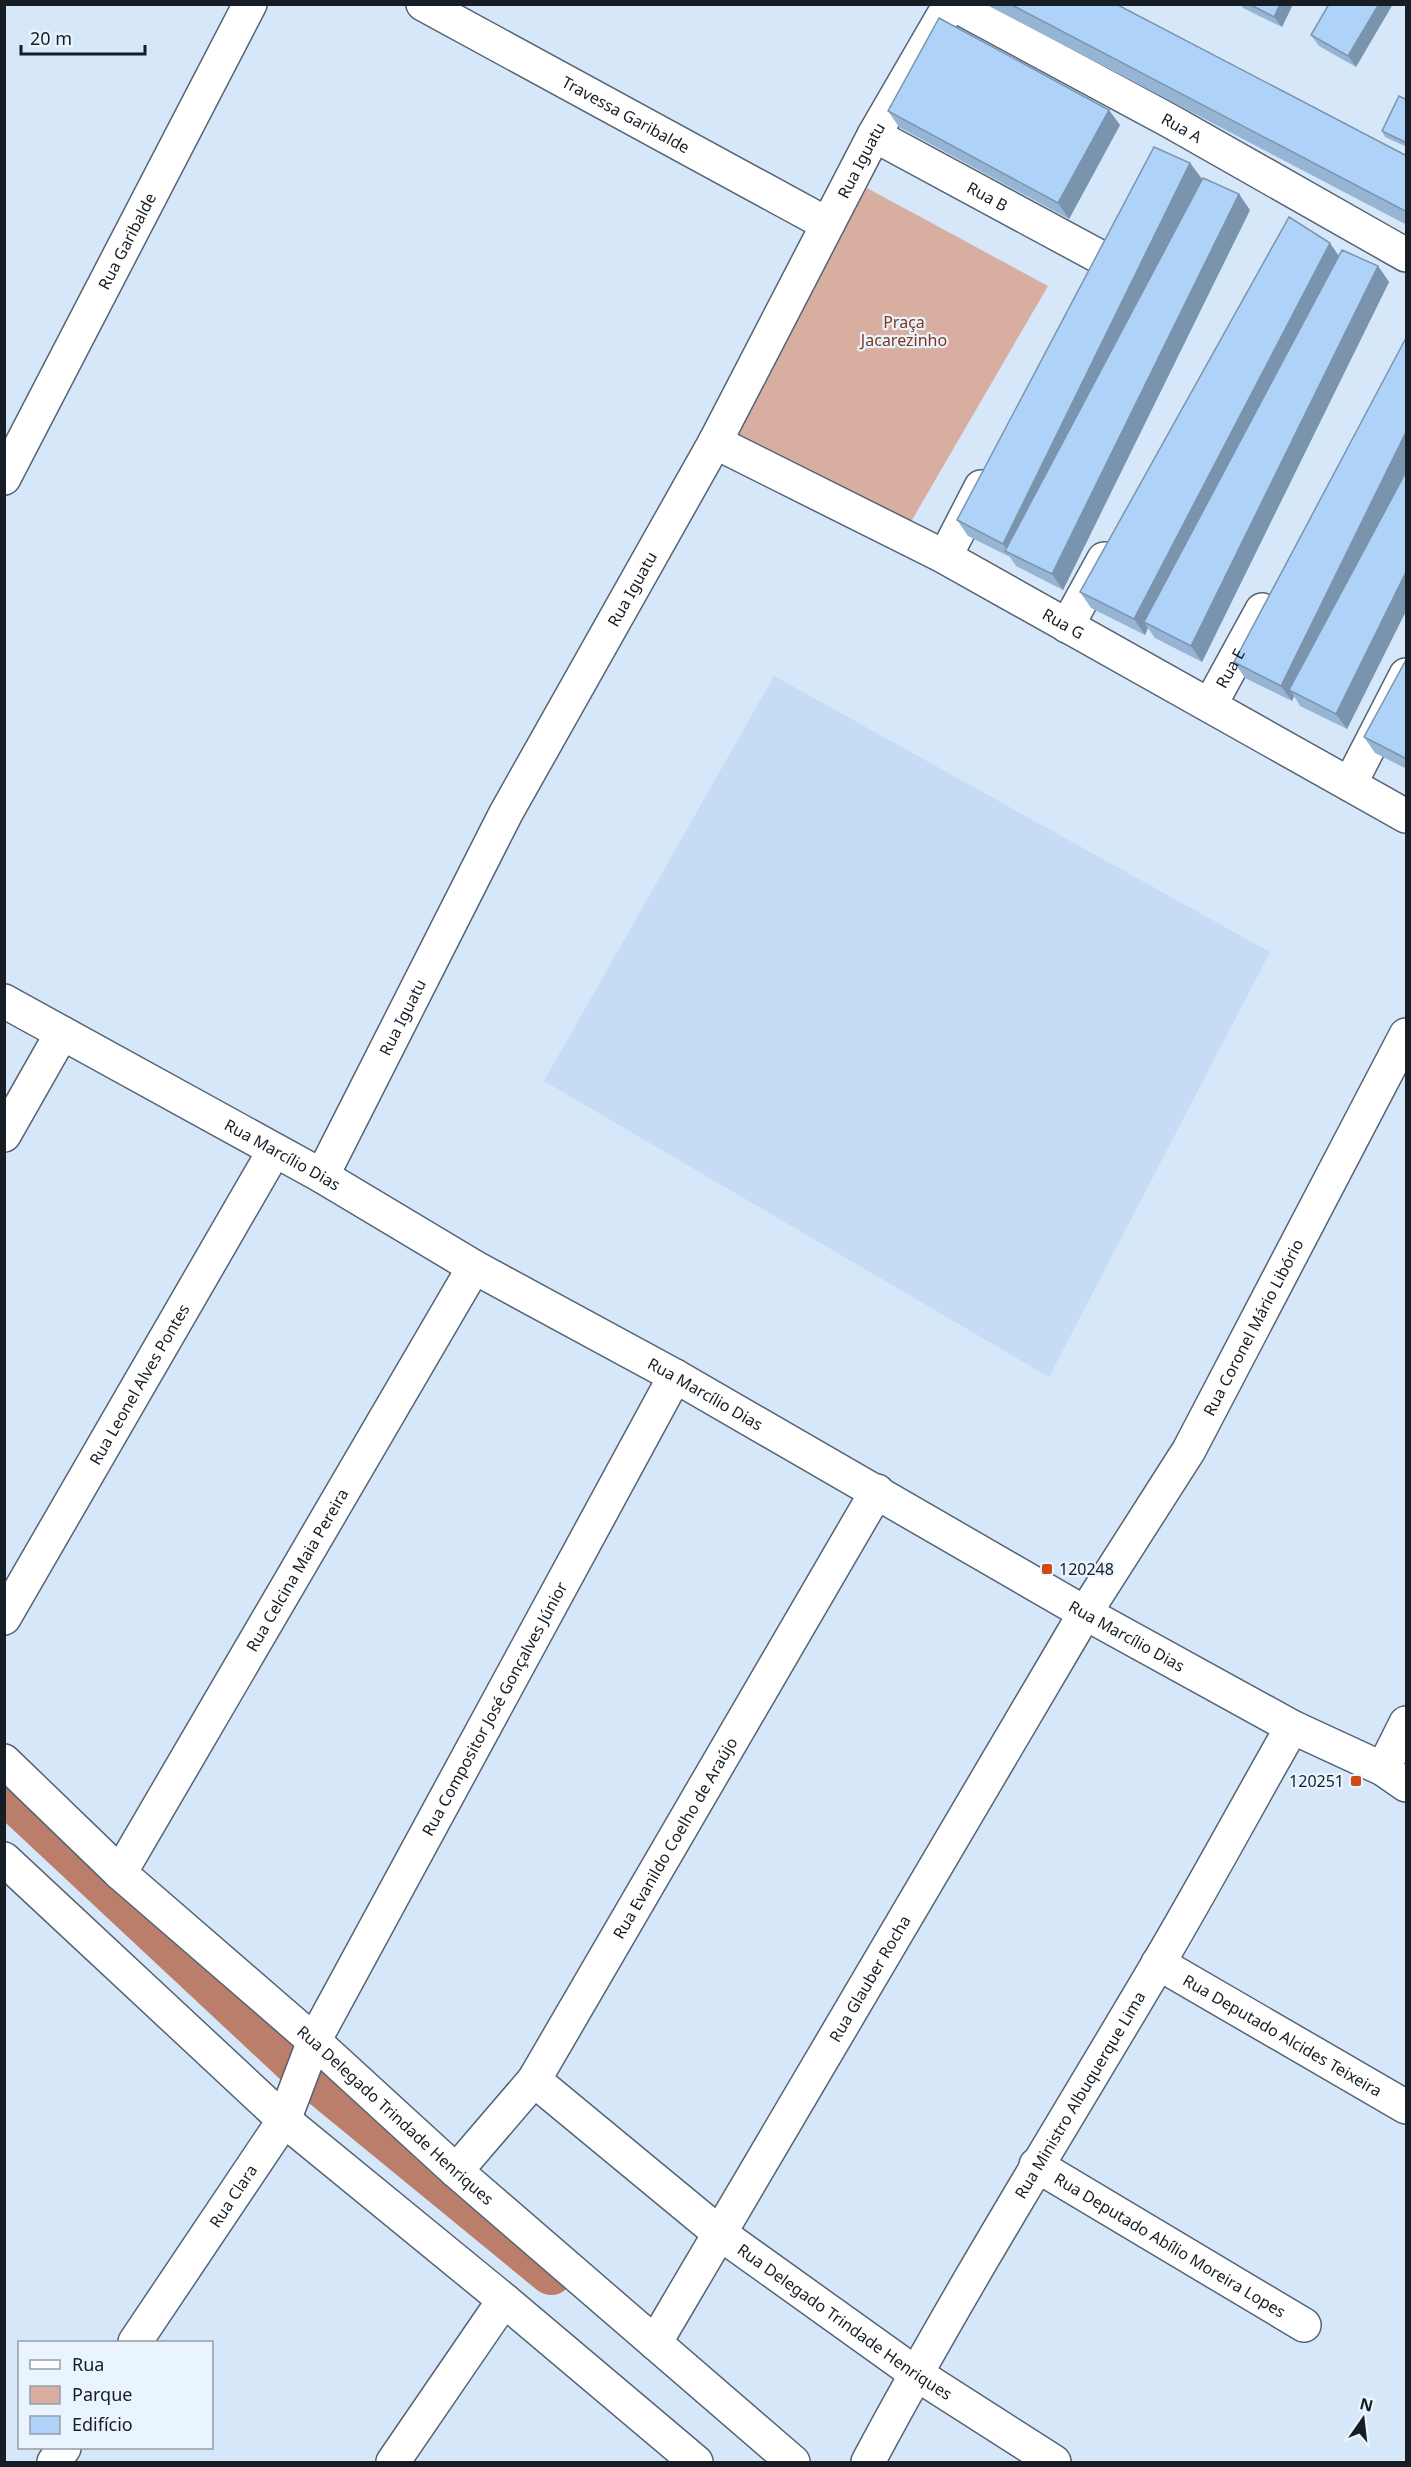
<svg xmlns="http://www.w3.org/2000/svg" width="1411" height="2467" viewBox="0 0 1411 2467" font-family="'Noto Sans',sans-serif">
<style>
.built{fill:#c5dcf4}
.park{fill:#d8aea0}
.lines{fill:none;stroke-linecap:round;stroke-linejoin:round}
.canal{stroke:#bb7e6a;stroke-width:44}
.street-casing{stroke:#556474;stroke-width:36}
.street{stroke:#fff;stroke-width:33}
.wall{fill:#96b5d5}
.shaded-wall{fill:#7a94ae}
.building{fill:#afd3f8;stroke:#7a94ae;stroke-width:1.5}
.poi-dot{fill:#d14a15;stroke:#e9f4ff;stroke-width:2}
.labels{text-anchor:middle;dominant-baseline:central;stroke-width:4.5;stroke-linejoin:round;paint-order:stroke}
.street-label{font-size:16px;fill:#171d24;stroke:#e9f4ff}
.park-label{font-size:16px;fill:#81361c;stroke:#e9f4ff}
.poi-label{font-size:16px;fill:#171d24;stroke:#e9f4ff;text-anchor:start}
</style>
<rect width="100%" height="100%" fill="#d6e7f9"/>
<polygon class="built" points="774,676 1270,952 1049,1377 544,1081"/>
<polygon class="park" points="867,188 1048,286 905,532 729,436"/>
<g class="lines">
<polyline class="canal" points="4,1791 296,2064 551,2273"/>
<defs>
<g id="street">
<path id="s1" d="M423,4L827,224"/>
<path id="s2" d="M953,4L1170,121L1406,255"/>
<path id="s3" d="M874,135L1100,257"/>
<path id="s4" d="M715,442L945,557L1406,816"/>
<path id="s5" d="M4,478L250,4"/>
<polyline points="945,557 981,487"/>
<polyline points="1067,626 1104,559"/>
<path id="s6" d="M1210,705L1262,610"/>
<polyline points="1350,784 1406,675"/>
<path id="s7" d="M4,1001L322,1176L474,1267L675,1376L1085,1613L1292,1727L1383,1769L1406,1785"/>
<polyline points="4,1135 62,1033"/>
<path id="s8" d="M322,1176L506,813L715,442L874,135L950,4"/>
<path id="s9" d="M4,1618L274,1151"/>
<path id="s10" d="M4,1761L120,1873L314,2041L456,2171L793,2462"/>
<polyline points="1383,1769 1406,1723"/>
<polyline points="4,1859 284,2120 504,2300 696,2462"/>
<path id="s11" d="M120,1873L474,1267"/>
<path id="s12" d="M1158,1963L1406,2107"/>
<path id="s13" d="M534,2080L718,2232L915,2373L1054,2462"/>
<path id="s14" d="M1036,2165L1304,2325"/>
<path id="s15" d="M456,2171L534,2080L877,1491"/>
<path id="s16" d="M135,2342L284,2120L314,2041L675,1376"/>
<path id="s17" d="M655,2343L1085,1613L1189,1450L1406,1035"/>
<polyline points="54,2462 64,2448"/>
<polyline points="393,2462 504,2300"/>
<path id="s18" d="M868,2462C958,2293 1060,2130 1158,1964C1204,1886 1247,1806 1292,1727"/>
</g>
</defs>
<use href="#street" class="street-casing"/>
<use href="#street" class="street"/>
</g>
<g class="wall">
<polygon points="985,4 1116,4 1407,156 1407,225"/>
<polygon points="1240,4 1293,4 1282,27 1243,8"/>
<polygon points="1329,4 1356,67 1319,46 1311,35"/>
<polygon points="1407,100 1407,147 1385,137 1382,131"/>
<polygon points="888,111 1120,125 1069,219 899,127"/>
<polygon points="1190,163 1202,179 1190,204 1250,210 1063,590 1016,566 1010,557 968,536 957,520"/>
<polygon points="1339,256 1378,266 1389,282 1202,662 1155,638 1148,628 1145,635 1091,608 1080,592"/>
<polygon points="1407,336 1407,468 1396,490 1407,470 1407,609 1347,729 1300,706 1294,696 1292,701 1245,678 1234,662"/>
<polygon points="1407,658 1407,769 1375,753 1364,737"/>
</g>
<g class="shaded-wall">
<polygon points="1280,4 1293,4 1282,27 1274,17"/>
<polygon points="1379,4 1393,4 1356,67 1348,56"/>
<polygon points="1109,110 1120,125 1069,219 1058,203"/>
<polygon points="1190,163 1202,179 1016,556 1010,553 1003,544"/>
<polygon points="1239,194 1250,210 1063,590 1052,574"/>
<polygon points="1330,243 1341,259 1144,622 1148,628 1145,635 1134,619"/>
<polygon points="1378,266 1389,282 1202,662 1191,646"/>
<polygon points="1407,430 1407,468 1296,693 1289,690 1294,696 1292,701 1281,686"/>
<polygon points="1407,570 1407,609 1347,729 1336,714"/>
</g>
<g class="building">
<polygon points="1010,4 1116,4 1407,156 1407,212"/>
<polygon points="1249,4 1280,4 1274,17"/>
<polygon points="1329,4 1379,4 1348,56 1311,35"/>
<polygon points="939,18 1109,110 1058,203 888,111"/>
<polygon points="1399,96 1407,100 1407,143 1382,131"/>
<polygon points="1154,147 1190,163 1003,544 957,520"/>
<polygon points="1203,178 1239,194 1052,574 1005,551"/>
<polygon points="1289,217 1330,243 1134,619 1080,592"/>
<polygon points="1342,250 1378,266 1191,646 1144,622"/>
<polygon points="1407,336 1407,430 1281,686 1234,662"/>
<polygon points="1407,470 1407,570 1336,714 1289,690"/>
<polygon points="1407,658 1407,759 1364,737"/>
</g>
<g class="poi-dot">
<rect x="1041" y="1563" width="12" height="12" rx="3"/>
<rect x="1350" y="1775" width="12" height="12" rx="3"/>
</g>
<g class="labels">
<g class="street-label">
<text stroke="none"><textPath href="#s1" startOffset="231">Travessa Garibalde</textPath></text>
<text stroke="none"><textPath href="#s2" startOffset="260">Rua A</textPath></text>
<text stroke="none"><textPath href="#s8" startOffset="1150">Rua Iguatu</textPath></text>
<text stroke="none"><textPath href="#s3" startOffset="129">Rua B</textPath></text>
<text stroke="none"><textPath href="#s5" startOffset="267">Rua Garibalde</textPath></text>
<text stroke="none"><textPath href="#s8" startOffset="664">Rua Iguatu</textPath></text>
<text stroke="none"><textPath href="#s4" startOffset="393">Rua G</textPath></text>
<text stroke="none"><textPath href="#s6" startOffset="42">Rua E</textPath></text>
<text stroke="none"><textPath href="#s8" startOffset="178">Rua Iguatu</textPath></text>
<text stroke="none"><textPath href="#s7" startOffset="318">Rua Marcílio Dias</textPath></text>
<text stroke="none"><textPath href="#s17" startOffset="1179">Rua Coronel Mário Libório</textPath></text>
<text stroke="none"><textPath href="#s9" startOffset="270">Rua Leonel Alves Pontes</textPath></text>
<text stroke="none"><textPath href="#s7" startOffset="804">Rua Marcílio Dias</textPath></text>
<text stroke="none"><textPath href="#s11" startOffset="351">Rua Celcina Maia Pereira</textPath></text>
<text stroke="none"><textPath href="#s7" startOffset="1290">Rua Marcílio Dias</textPath></text>
<text stroke="none"><textPath href="#s16" startOffset="730">Rua Compositor José Gonçalves Júnior</textPath></text>
<text stroke="none"><textPath href="#s15" startOffset="400">Rua Evanildo Coelho de Araújo</textPath></text>
<text stroke="none"><textPath href="#s17" startOffset="423">Rua Glauber Rocha</textPath></text>
<text stroke="none"><textPath href="#s12" startOffset="144">Rua Deputado Alcides Teixeira</textPath></text>
<text stroke="none"><textPath href="#s18" startOffset="424">Rua Ministro Albuquerque Lima</textPath></text>
<text stroke="none"><textPath href="#s10" startOffset="528">Rua Delegado Trindade Henriques</textPath></text>
<text stroke="none"><textPath href="#s16" startOffset="176">Rua Clara</textPath></text>
<text stroke="none"><textPath href="#s14" startOffset="156">Rua Deputado Abílio Moreira Lopes</textPath></text>
<text stroke="none"><textPath href="#s13" startOffset="394">Rua Delegado Trindade Henriques</textPath></text>
</g>
<g class="park-label">
<text x="904" y="322">Praça<tspan x="904" dy="18">Jacarezinho</tspan></text>
</g>
<g class="poi-label">
<text x="1059" y="1569">120248</text>
<text x="1344" y="1781" text-anchor="end">120251</text>
</g>
</g>
<rect width="1411" height="2467" fill="none" stroke="#171d24" stroke-width="12"/>
<rect x="18" y="2341" width="195" height="108" fill="#e9f4ff" stroke="#959ea7" stroke-width="1.5"/>
<rect x="30" y="2360" width="30" height="9" fill="#ffffff" stroke="#959ea7" stroke-width="1.5"/>
<text x="72" y="2371" font-size="18" fill="#171d24">Rua</text>
<rect x="30" y="2386" width="30" height="18" fill="#d8aea0" stroke="#959ea7" stroke-width="1.5"/>
<text x="72" y="2401" font-size="18" fill="#171d24">Parque</text>
<rect x="30" y="2416" width="30" height="18" fill="#afd3f8" stroke="#959ea7" stroke-width="1.5"/>
<text x="72" y="2431" font-size="18" fill="#171d24">Edifício</text>
<g transform="translate(1363 2419) rotate(14)" stroke="#e9f4ff" stroke-width="4.5" paint-order="stroke">
<path d="M0-4.5L10 22L0 15L-10 22Z" fill="#171d24"/>
<text y="-9" font-size="16" font-weight="bold" text-anchor="middle" fill="#171d24">N</text>
</g>
<path d="M21 45v9h124v-9" fill="none" stroke="#171d24" stroke-width="3"/>
<text x="30" y="45" font-size="18" fill="#171d24" stroke="#e9f4ff" stroke-width="4.5" paint-order="stroke">20 m</text>
</svg>
